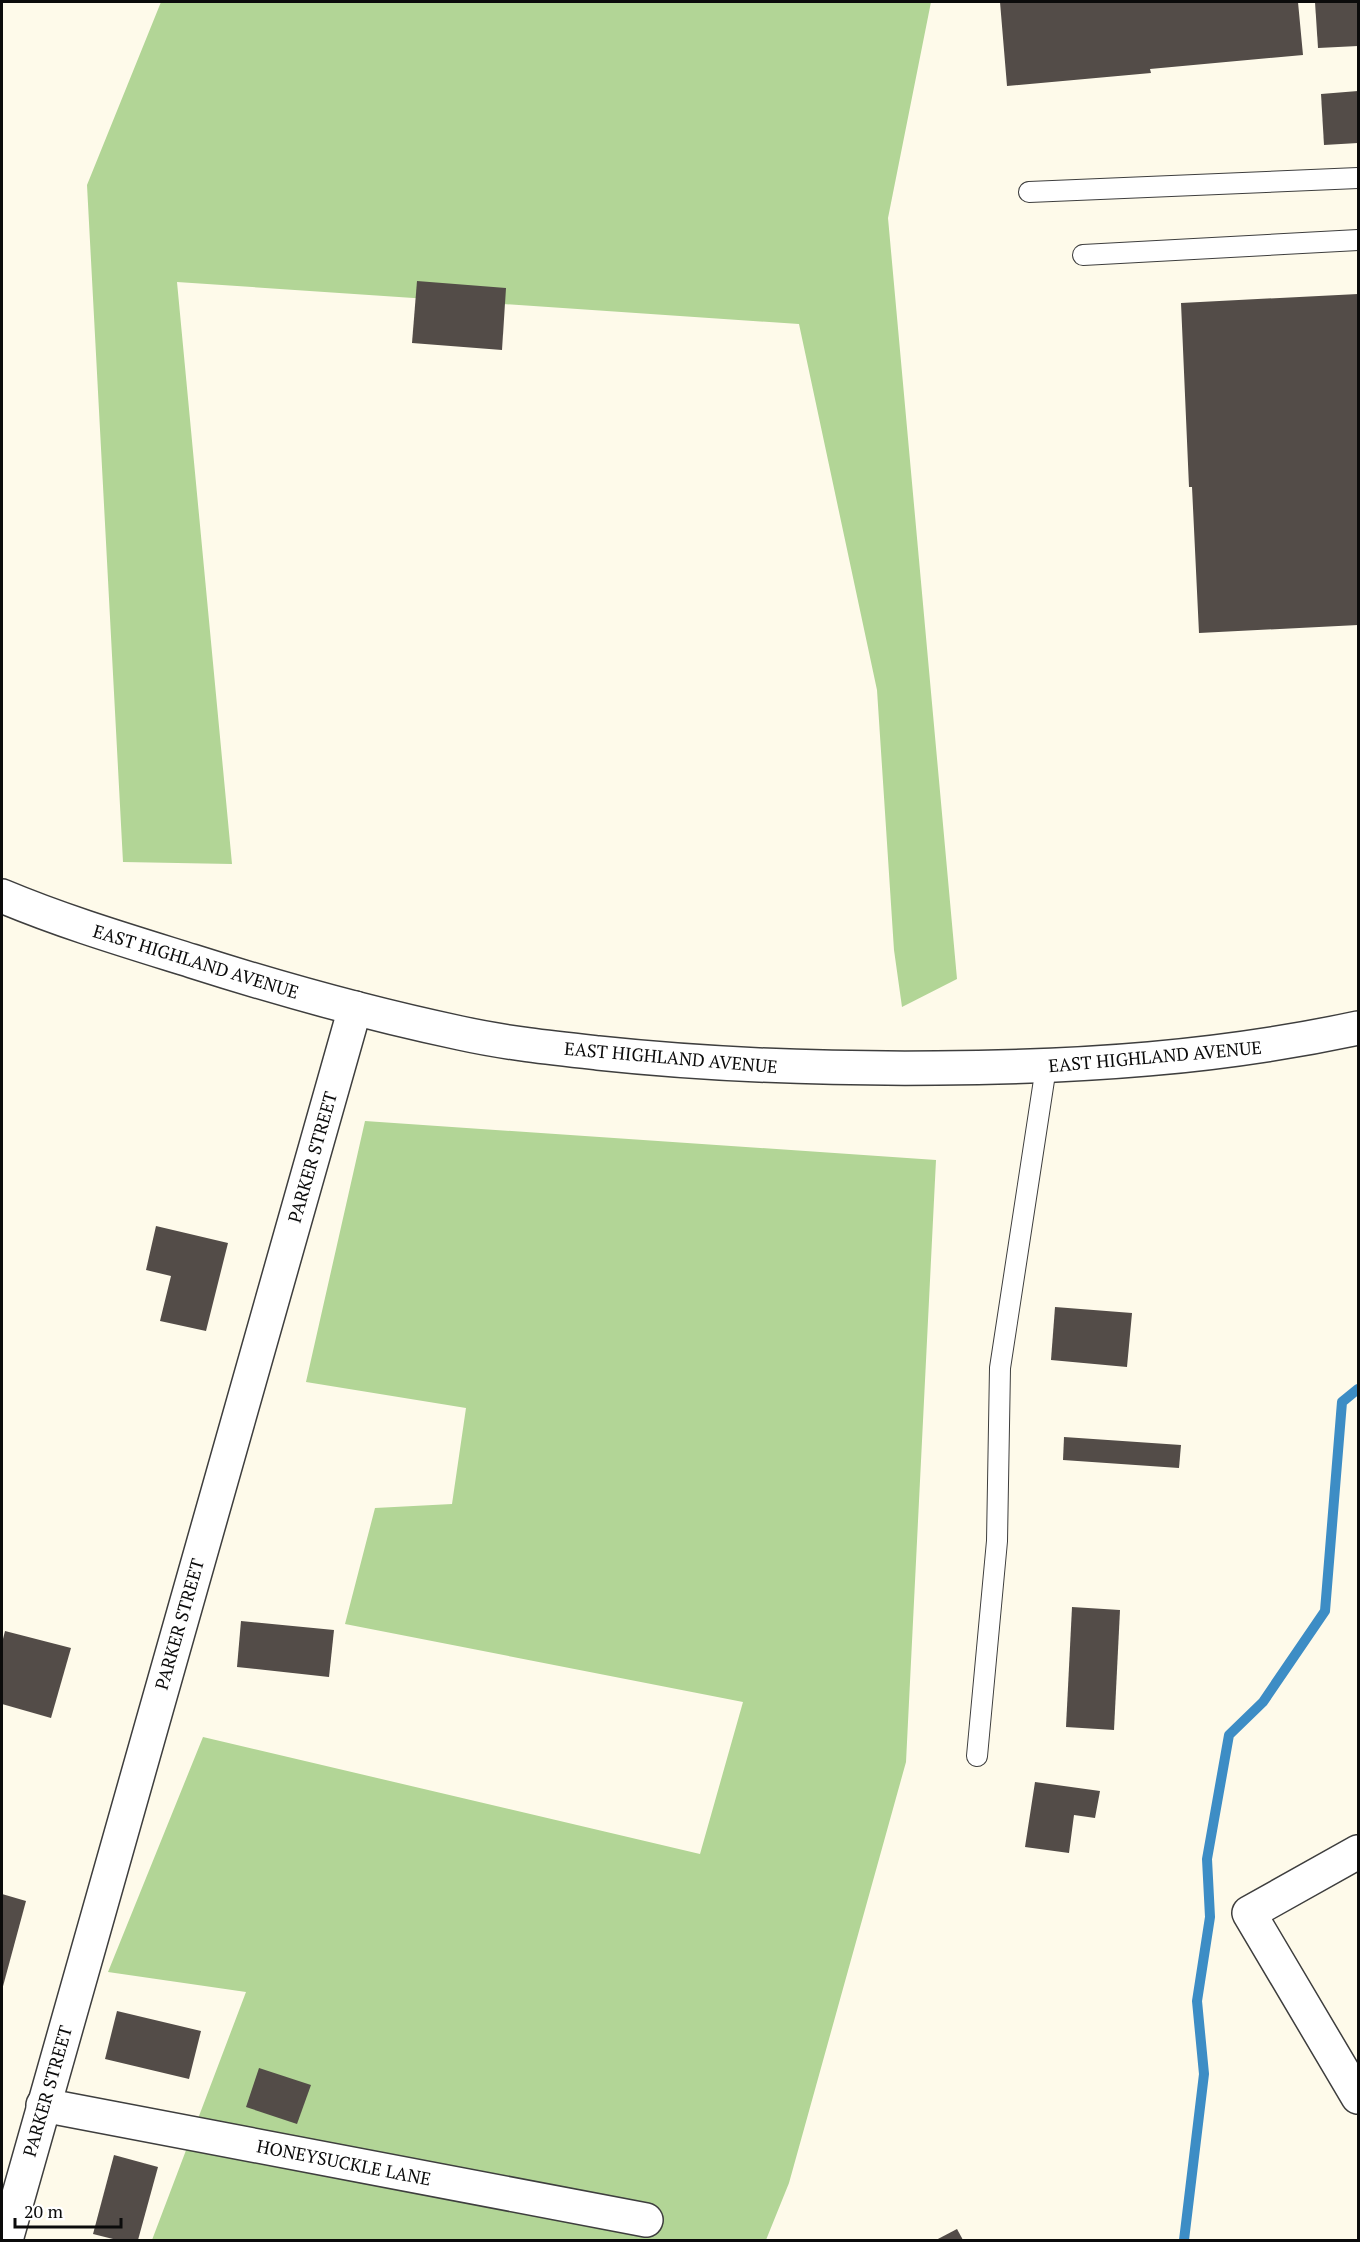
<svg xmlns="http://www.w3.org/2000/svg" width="1360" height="2242" viewBox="0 0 1360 2242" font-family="'PT Serif',serif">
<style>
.forest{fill:#b2d596}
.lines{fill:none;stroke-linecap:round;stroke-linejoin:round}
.stream{stroke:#3d8dc5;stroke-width:10}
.building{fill:#534c48}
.service-casing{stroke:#3e3e3e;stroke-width:22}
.minor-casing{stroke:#3e3e3e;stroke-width:36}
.tertiary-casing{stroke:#3e3e3e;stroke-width:36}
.service{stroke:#fff;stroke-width:20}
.minor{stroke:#fff;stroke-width:33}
.tertiary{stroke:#fff;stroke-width:33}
.labels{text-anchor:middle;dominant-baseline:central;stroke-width:6;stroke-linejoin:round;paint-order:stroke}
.street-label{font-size:18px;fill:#0b0b0b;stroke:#fff}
</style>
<rect width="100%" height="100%" fill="#fefaea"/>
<g class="forest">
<polygon points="161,2 931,2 888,218 957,979 902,1007 894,950 877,690 799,324 177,282 232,864 123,862 87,185"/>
<polygon points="365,1121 936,1160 906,1762 789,2183 766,2240 152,2240 246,1992 108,1972 203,1737 700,1854 743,1702 345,1624 375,1508 452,1504 466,1408 306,1382"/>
</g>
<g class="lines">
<polyline class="stream" points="1184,2240 1204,2074 1197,2001 1210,1917 1207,1859 1229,1735 1263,1702 1325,1611 1342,1402 1358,1389"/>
</g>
<g class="building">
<polygon points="1000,2 1298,2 1303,55 1150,69 1151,73 1007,86"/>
<polygon points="1315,2 1358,2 1358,46 1318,48"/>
<polygon points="1358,91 1358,143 1324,145 1321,94"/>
<polygon points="417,281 506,288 502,350 412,343"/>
<polygon points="1358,294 1358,625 1199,633 1192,487 1189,487 1181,303"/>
<polygon points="156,1226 228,1243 206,1331 160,1321 171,1276 146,1270"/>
<polygon points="1055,1307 1132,1313 1127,1367 1051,1360"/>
<polygon points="1064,1437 1181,1445 1179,1468 1063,1460"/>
<polygon points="1072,1607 1120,1610 1114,1730 1066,1727"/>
<polygon points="241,1621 334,1630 329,1677 237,1667"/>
<polygon points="5,1631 71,1648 51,1718 2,1704 2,1643"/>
<polygon points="1035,1782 1100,1791 1095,1818 1074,1815 1069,1853 1025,1847"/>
<polygon points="2,1894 26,1901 2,1990"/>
<polygon points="117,2011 201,2031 189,2079 105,2059"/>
<polygon points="259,2068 311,2085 297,2124 246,2107"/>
<polygon points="114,2155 158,2167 138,2240 117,2240 93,2234"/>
<polygon points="957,2229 963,2240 936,2240"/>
</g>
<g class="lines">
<defs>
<g id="service">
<polyline points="1029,192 1358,178"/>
<polyline points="1083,255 1358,240"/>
<polyline points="977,1756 997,1541 1000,1368 1046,1067"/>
</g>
<g id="minor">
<polyline points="1358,1852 1249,1913 1358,2097"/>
<polyline points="43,2105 646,2220"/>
<polyline points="6,2240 355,1008"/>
</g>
<path id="tertiary" d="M2,896C64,922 128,941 192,961C280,989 370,1014 460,1033C505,1043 552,1048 598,1053C711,1065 824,1069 937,1068C1081,1067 1218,1058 1358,1028"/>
</defs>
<use href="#service" class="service-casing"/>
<use href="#minor" class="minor-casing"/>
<use href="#tertiary" class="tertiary-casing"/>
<use href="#service" class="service"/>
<use href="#minor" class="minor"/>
<use href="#tertiary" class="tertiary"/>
</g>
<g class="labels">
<g class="street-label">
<text transform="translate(196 961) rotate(17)">EAST HIGHLAND AVENUE</text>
<text transform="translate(1155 1056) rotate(-5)">EAST HIGHLAND AVENUE</text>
<text transform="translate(671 1057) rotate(5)">EAST HIGHLAND AVENUE</text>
<text transform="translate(312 1157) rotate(-74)">PARKER STREET</text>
<text transform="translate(179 1624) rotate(-74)">PARKER STREET</text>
<text transform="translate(47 2091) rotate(-74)">PARKER STREET</text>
<text transform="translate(344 2162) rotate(11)">HONEYSUCKLE LANE</text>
</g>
</g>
<rect width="1360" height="2242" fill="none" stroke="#0b0b0b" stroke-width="6"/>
<path d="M15 2218v9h106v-9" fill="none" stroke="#0b0b0b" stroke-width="3"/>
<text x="24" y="2218" font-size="18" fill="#0b0b0b" stroke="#ffffff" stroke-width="4.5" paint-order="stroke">20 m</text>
</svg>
